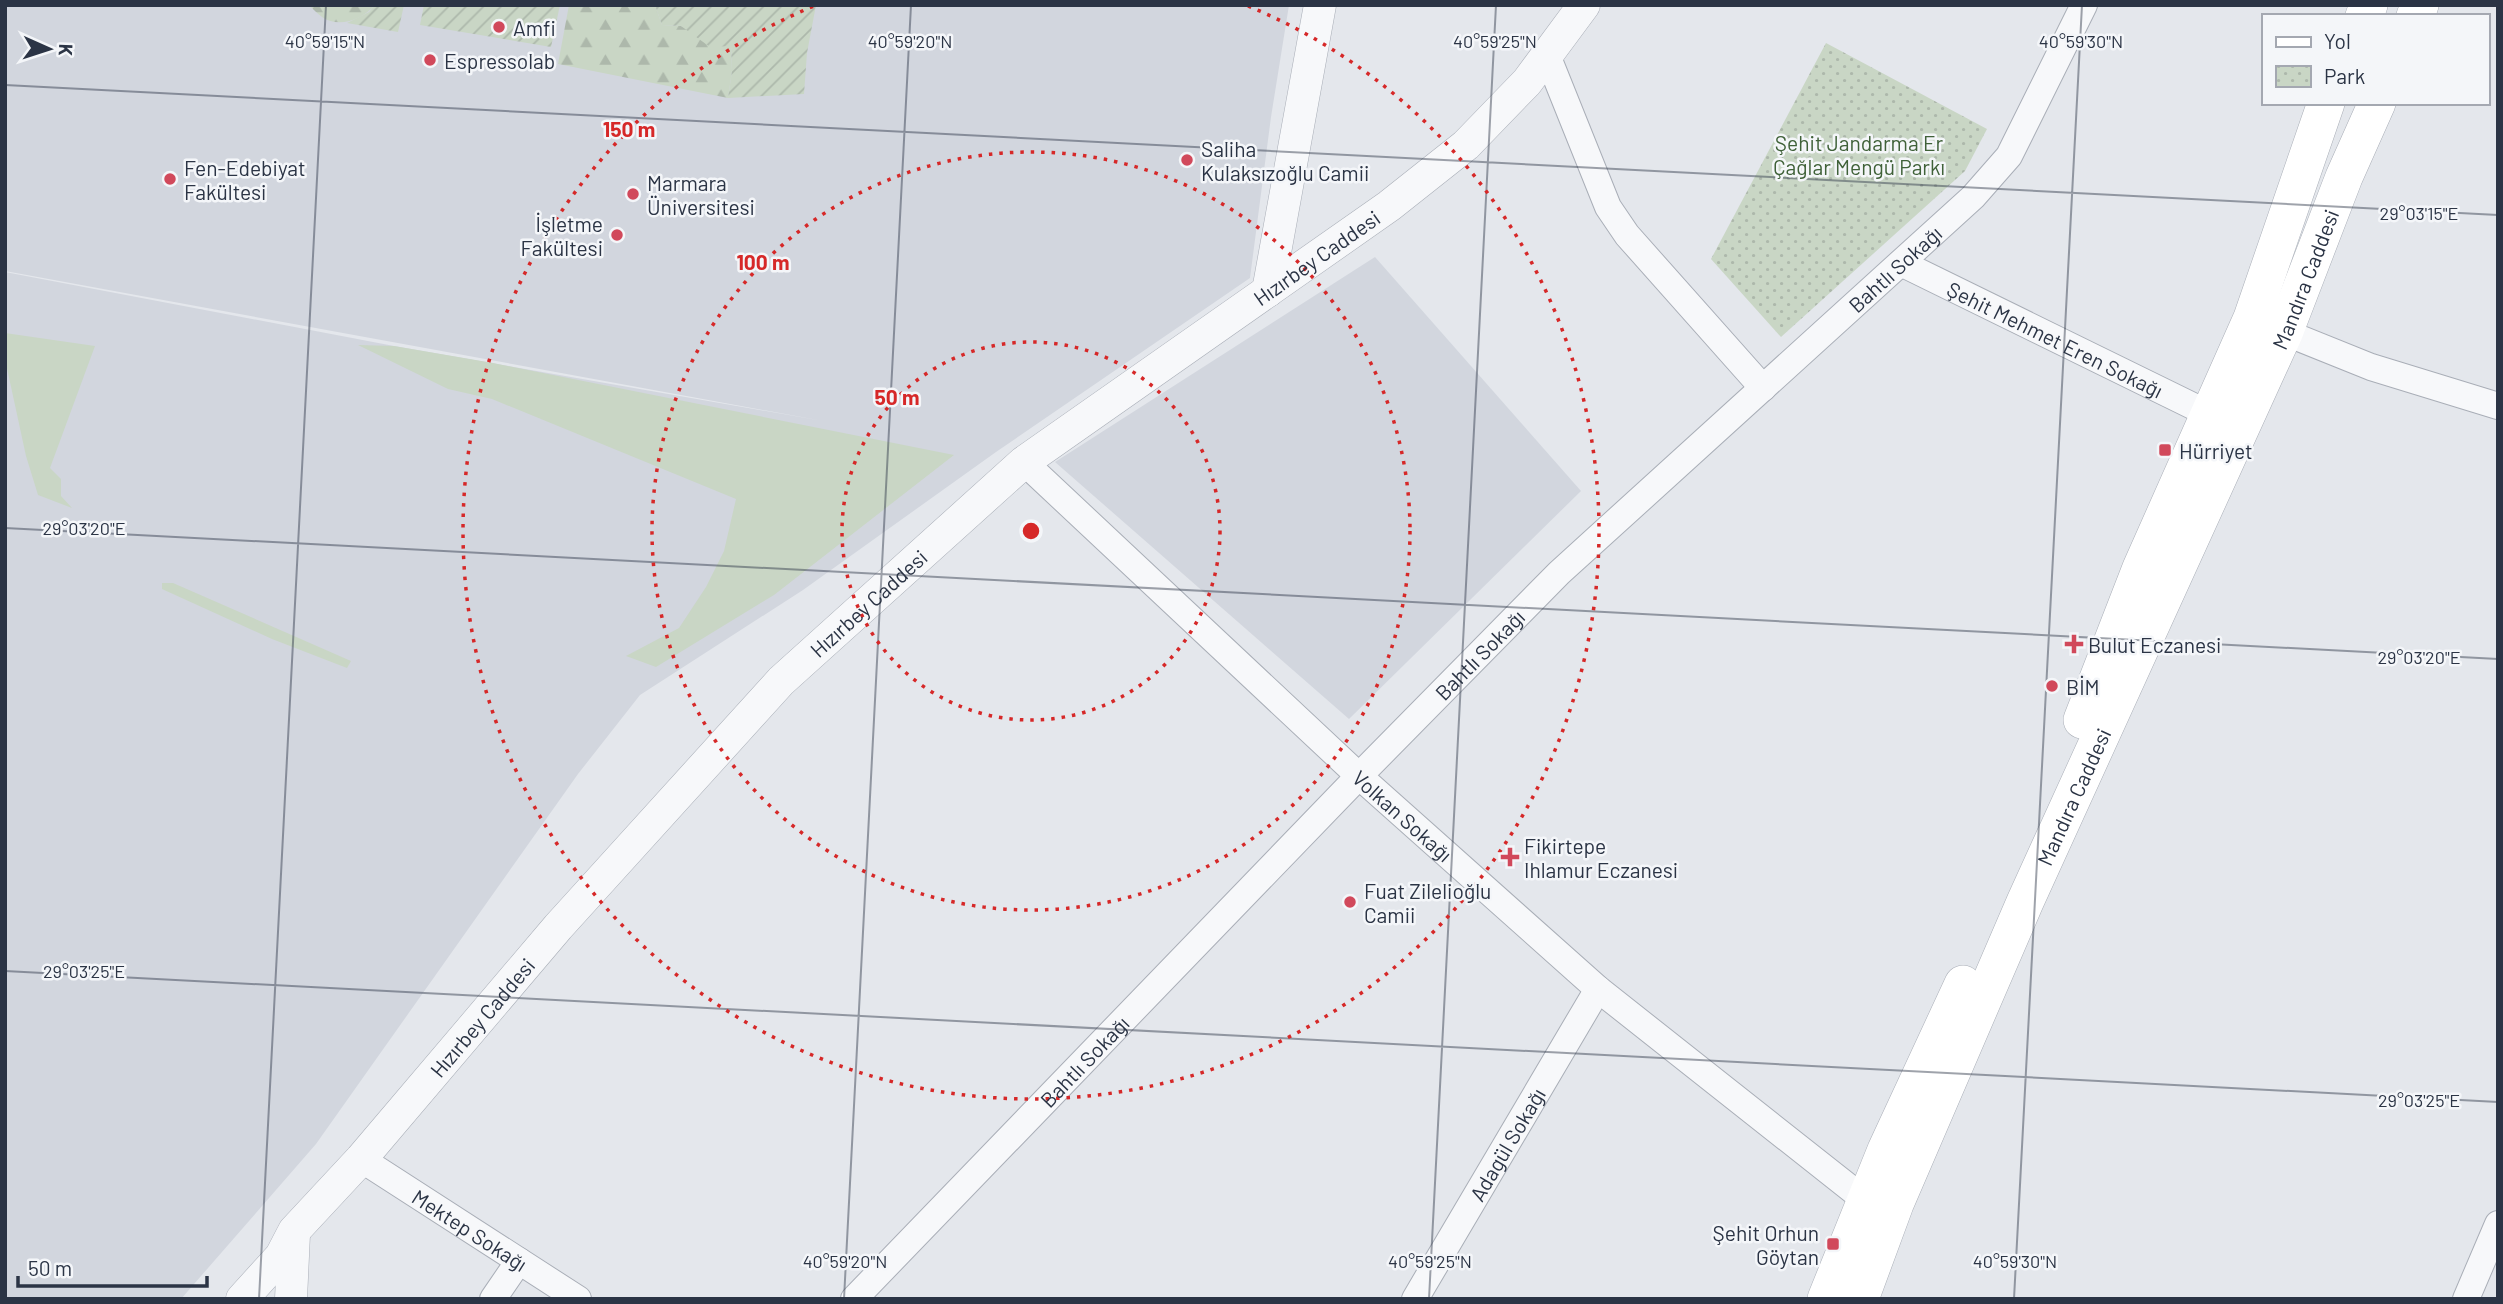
<svg xmlns="http://www.w3.org/2000/svg" width="2503" height="1304" viewBox="0 0 2503 1304" font-family="Barlow,sans-serif">
<style>
.built{fill:#d2d6de}
.grass{fill:#c9d6c5}
.forest{fill:url(#forest-firs)}
.park{fill:url(#park-dots)}
.garden{fill:url(#garden-furrows)}
.lines{fill:none;stroke-linecap:round;stroke-linejoin:round}
.minor-casing{stroke:#a9aeb7;stroke-width:28}
.tertiary-casing{stroke:#a9aeb7;stroke-width:33}
.secondary-casing{stroke:#a9aeb7;stroke-width:38}
.minor{stroke:#f7f8fa;stroke-width:26}
.tertiary{stroke:#f7f8fa;stroke-width:32}
.secondary{stroke:#fff;stroke-width:37}
.ticks{fill:none;stroke:#2b3445;stroke-width:2;stroke-opacity:0.45}
.ring{fill:none;stroke:#d62828;stroke-width:3.5;stroke-dasharray:3.5 7}
.poi-dot{fill:#d1495b;stroke:#f4f6f9;stroke-width:2.5}
.labels{text-anchor:middle;dominant-baseline:central;stroke-width:5;stroke-linejoin:round;paint-order:stroke}
.poi-label{font-size:21px;fill:#2b3445;stroke:#f4f6f9;text-anchor:start}
.park-label{font-size:21px;fill:#3f6138;stroke:#f4f6f9}
.street-label{font-size:21px;fill:#2b3445;stroke:#f4f6f9}
.ticks-label{font-size:18px;text-anchor:middle;fill:#2b3445;stroke:#f4f6f9;stroke-width:5;stroke-linejoin:round;paint-order:stroke}
.centre{fill:#d62828;stroke:#f4f6f9;stroke-width:3.5}
.ring-label{font-size:21px;text-anchor:middle;font-weight:bold;fill:#d62828;stroke:#f4f6f9;stroke-width:5;stroke-linejoin:round;paint-order:stroke}
</style>
<defs>
<pattern id="forest-firs" width="22" height="20" patternUnits="userSpaceOnUse" patternTransform="scale(1.75)"><rect width="22" height="20" fill="#c9d6c5"/><path d="M5 1l3.5 6h-7zM16 11l3.5 6h-7z" fill="#adb8ab"/></pattern>
<pattern id="park-dots" width="8" height="8" patternUnits="userSpaceOnUse" patternTransform="scale(1.75)"><rect width="8" height="8" fill="#c9d6c5"/><path d="M2 2h.1M6 6h.1" fill="none" stroke="#adb8ab" stroke-width="1.8" stroke-linecap="round"/></pattern>
<pattern id="garden-furrows" width="10" height="10" patternUnits="userSpaceOnUse" patternTransform="scale(1.75)"><rect width="10" height="10" fill="#c9d6c5"/><path d="M-1 1l2-2M0 10L10 0M9 11l2-2" fill="none" stroke="#adb8ab"/></pattern>
</defs>
<rect width="100%" height="100%" fill="#e4e7ec"/>
<g class="built">
<polygon points="5,5 1289,5 1271,117 1250,278 996,452 803,590 640,695 578,774 316,1144 181,1299 5,1299 5,272 394,346 823,421 5,271"/>
<polygon points="1375,257 1581,491 1349,719 1055,462"/>
</g>
<g class="grass">
<polygon points="5,333 95,346 50,468 61,479 61,496 72,508 38,495 26,456 5,359"/>
<polygon points="358,345 394,346 493,363 954,455 774,595 656,667 626,656 679,628 706,587 724,551 736,499 492,399 448,389"/>
<polygon points="162,583 173,583 351,661 347,668 272,639 162,589"/>
</g>
<g class="forest">
<path d="M309,5H375C363,19 339,29 322,17C318,14 313,9 309,5Z"/>
<polygon points="569,5 655,5 662,25 681,26 731,45 732,71 728,98 558,64"/>
</g>
<polygon class="park" points="1826,43 1987,129 1965,171 1781,337 1711,259"/>
<g class="garden">
<polygon points="375,5 404,5 398,32 347,23 369,12"/>
<polygon points="424,5 560,5 551,47 420,25"/>
<polygon points="655,5 816,5 807,53 804,94 728,98 732,71 731,46 710,47 681,26 662,25"/>
</g>
<g class="lines">
<defs>
<g id="minor">
<polyline points="1547,55 1608,207 1627,235 1763,388"/>
<path id="s1" d="M1901,263L2209,414"/>
<polyline points="2269,326 2371,367 2498,406"/>
<path id="s2" d="M1024,462L1359,776L1598,989L1865,1200"/>
<path id="s3" d="M361,1159L578,1299"/>
<polyline points="493,1299 519,1261"/>
<path id="s4" d="M854,1299L1359,776L1559,573L1973,197L2009,156L2084,5"/>
<path id="s5" d="M1415,1299L1598,989"/>
<polyline points="2466,1299 2498,1224"/>
</g>
<g id="tertiary">
<polyline points="1268,291 1320,5"/>
<path id="s6" d="M242,1299L281,1256L294,1231L361,1159L558,927L781,681L1024,462L1389,206L1466,145L1527,82L1584,5"/>
<polyline points="291,1299 294,1234"/>
</g>
<g id="secondary">
<polyline points="2364,16 2369,5"/>
<polyline points="2415,16 2420,5"/>
<polyline points="2082,720 2141,568 2252,318 2326,103"/>
<polyline points="1826,1299 1886,1150 1963,984"/>
<path id="s7" d="M1860,1299L1895,1204L2025,902L2284,333L2344,177L2377,103"/>
</g>
</defs>
<use href="#minor" class="minor-casing"/>
<use href="#tertiary" class="tertiary-casing"/>
<use href="#secondary" class="secondary-casing"/>
<use href="#minor" class="minor"/>
<use href="#tertiary" class="tertiary"/>
<use href="#secondary" class="secondary"/>
</g>
<path class="ticks" d="M5,85L2498,215M5,528L2498,659M5,971L2498,1102M259,1299L326,5M844,1299L911,5M1429,1299L1496,5M2014,1299L2082,5"/>
<g class="ring">
<circle cx="1031" cy="531" r="189"/>
<circle cx="1031" cy="531" r="379"/>
<path d="M1248 6A568 568 0 1 1 814 6"/>
</g>
<g class="poi-dot">
<circle cx="499" cy="27" r="7"/>
<circle cx="430" cy="60" r="7"/>
<circle cx="1187" cy="160" r="7"/>
<circle cx="170" cy="179" r="7"/>
<circle cx="633" cy="194" r="7"/>
<circle cx="617" cy="235" r="7"/>
<rect x="2158" y="443" width="14" height="14" rx="3.5"/>
<path d="M2070.5 633.5h7v7h7v7h-7v7h-7v-7h-7v-7h7z"/>
<circle cx="2052" cy="686" r="7"/>
<path d="M1506.5 846.5h7v7h7v7h-7v7h-7v-7h-7v-7h7z"/>
<circle cx="1350" cy="902" r="7"/>
<rect x="1826" y="1237" width="14" height="14" rx="3.5"/>
</g>
<g class="labels">
<g class="poi-label">
<text x="513" y="27">Amfi</text>
<text x="444" y="60">Espressolab</text>
<text x="1201" y="148">Saliha<tspan x="1201" dy="24">Kulaksızoğlu Camii</tspan></text>
<text x="184" y="167">Fen-Edebiyat<tspan x="184" dy="24">Fakültesi</tspan></text>
<text x="647" y="182">Marmara<tspan x="647" dy="24">Üniversitesi</tspan></text>
<text x="603" y="223" text-anchor="end">İşletme<tspan x="603" dy="24">Fakültesi</tspan></text>
<text x="2179" y="450">Hürriyet</text>
<text x="2088" y="644">Bulut Eczanesi</text>
<text x="2066" y="686">BİM</text>
<text x="1524" y="845">Fikirtepe<tspan x="1524" dy="24">Ihlamur Eczanesi</tspan></text>
<text x="1364" y="890">Fuat Zilelioğlu<tspan x="1364" dy="24">Camii</tspan></text>
<text x="1819" y="1232" text-anchor="end">Şehit Orhun<tspan x="1819" dy="24">Göytan</tspan></text>
</g>
<g class="park-label">
<text x="1859" y="142">Şehit Jandarma Er<tspan x="1859" dy="24">Çağlar Mengü Parkı</tspan></text>
</g>
<g class="street-label">
<text stroke="none"><textPath href="#s6" startOffset="1505">Hızırbey Caddesi</textPath></text>
<text stroke="none"><textPath href="#s4" startOffset="1465">Bahtlı Sokağı</textPath></text>
<text stroke="none"><textPath href="#s7" startOffset="1113">Mandıra Caddesi</textPath></text>
<text stroke="none"><textPath href="#s1" startOffset="172">Şehit Mehmet Eren Sokağı</textPath></text>
<text stroke="none"><textPath href="#s6" startOffset="938">Hızırbey Caddesi</textPath></text>
<text stroke="none"><textPath href="#s4" startOffset="898">Bahtlı Sokağı</textPath></text>
<text stroke="none"><textPath href="#s7" startOffset="546">Mandıra Caddesi</textPath></text>
<text stroke="none"><textPath href="#s2" startOffset="518">Volkan Sokağı</textPath></text>
<text stroke="none"><textPath href="#s6" startOffset="371">Hızırbey Caddesi</textPath></text>
<text stroke="none"><textPath href="#s4" startOffset="331">Bahtlı Sokağı</textPath></text>
<text stroke="none"><textPath href="#s5" startOffset="180">Adagül Sokağı</textPath></text>
<text stroke="none"><textPath href="#s3" startOffset="130">Mektep Sokağı</textPath></text>
</g>
</g>
<g class="ticks-label">
<text x="325" y="48">40°59'15"N</text>
<text x="910" y="48">40°59'20"N</text>
<text x="1495" y="48">40°59'25"N</text>
<text x="2081" y="48">40°59'30"N</text>
<text x="2419" y="220">29°03'15"E</text>
<text x="84" y="535">29°03'20"E</text>
<text x="2419" y="664">29°03'20"E</text>
<text x="84" y="978">29°03'25"E</text>
<text x="2419" y="1107">29°03'25"E</text>
<text x="845" y="1268">40°59'20"N</text>
<text x="1430" y="1268">40°59'25"N</text>
<text x="2015" y="1268">40°59'30"N</text>
</g>
<circle cx="1031" cy="531" r="10" class="centre"/>
<g class="ring-label">
<text x="629" y="137">150 m</text>
<text x="763" y="270">100 m</text>
<text x="897" y="405">50 m</text>
</g>
<rect width="2503" height="1304" fill="none" stroke="#2b3445" stroke-width="14"/>
<rect x="2262" y="14" width="228" height="91" fill="#f4f6f9" stroke="#a4a8b1" stroke-width="2"/>
<rect x="2276" y="37" width="35" height="10" fill="#ffffff" stroke="#a4a8b1" stroke-width="2"/>
<text x="2324" y="49" font-size="21" fill="#2b3445">Yol</text>
<rect x="2276" y="66" width="35" height="21" fill="url(#park-dots)" stroke="#a4a8b1" stroke-width="2"/>
<text x="2324" y="84" font-size="21" fill="#2b3445">Park</text>
<g transform="translate(49 49) rotate(93)" stroke="#f4f6f9" stroke-width="5" paint-order="stroke">
<path d="M0-5L12 26L0 18L-12 26Z" fill="#2b3445"/>
<text y="-10" font-size="19" font-weight="bold" text-anchor="middle" fill="#2b3445">K</text>
</g>
<path d="M18 1276v10h189v-10" fill="none" stroke="#2b3445" stroke-width="3.5"/>
<text x="28" y="1276" font-size="21" fill="#2b3445" stroke="#f4f6f9" stroke-width="5" paint-order="stroke">50 m</text>
</svg>
